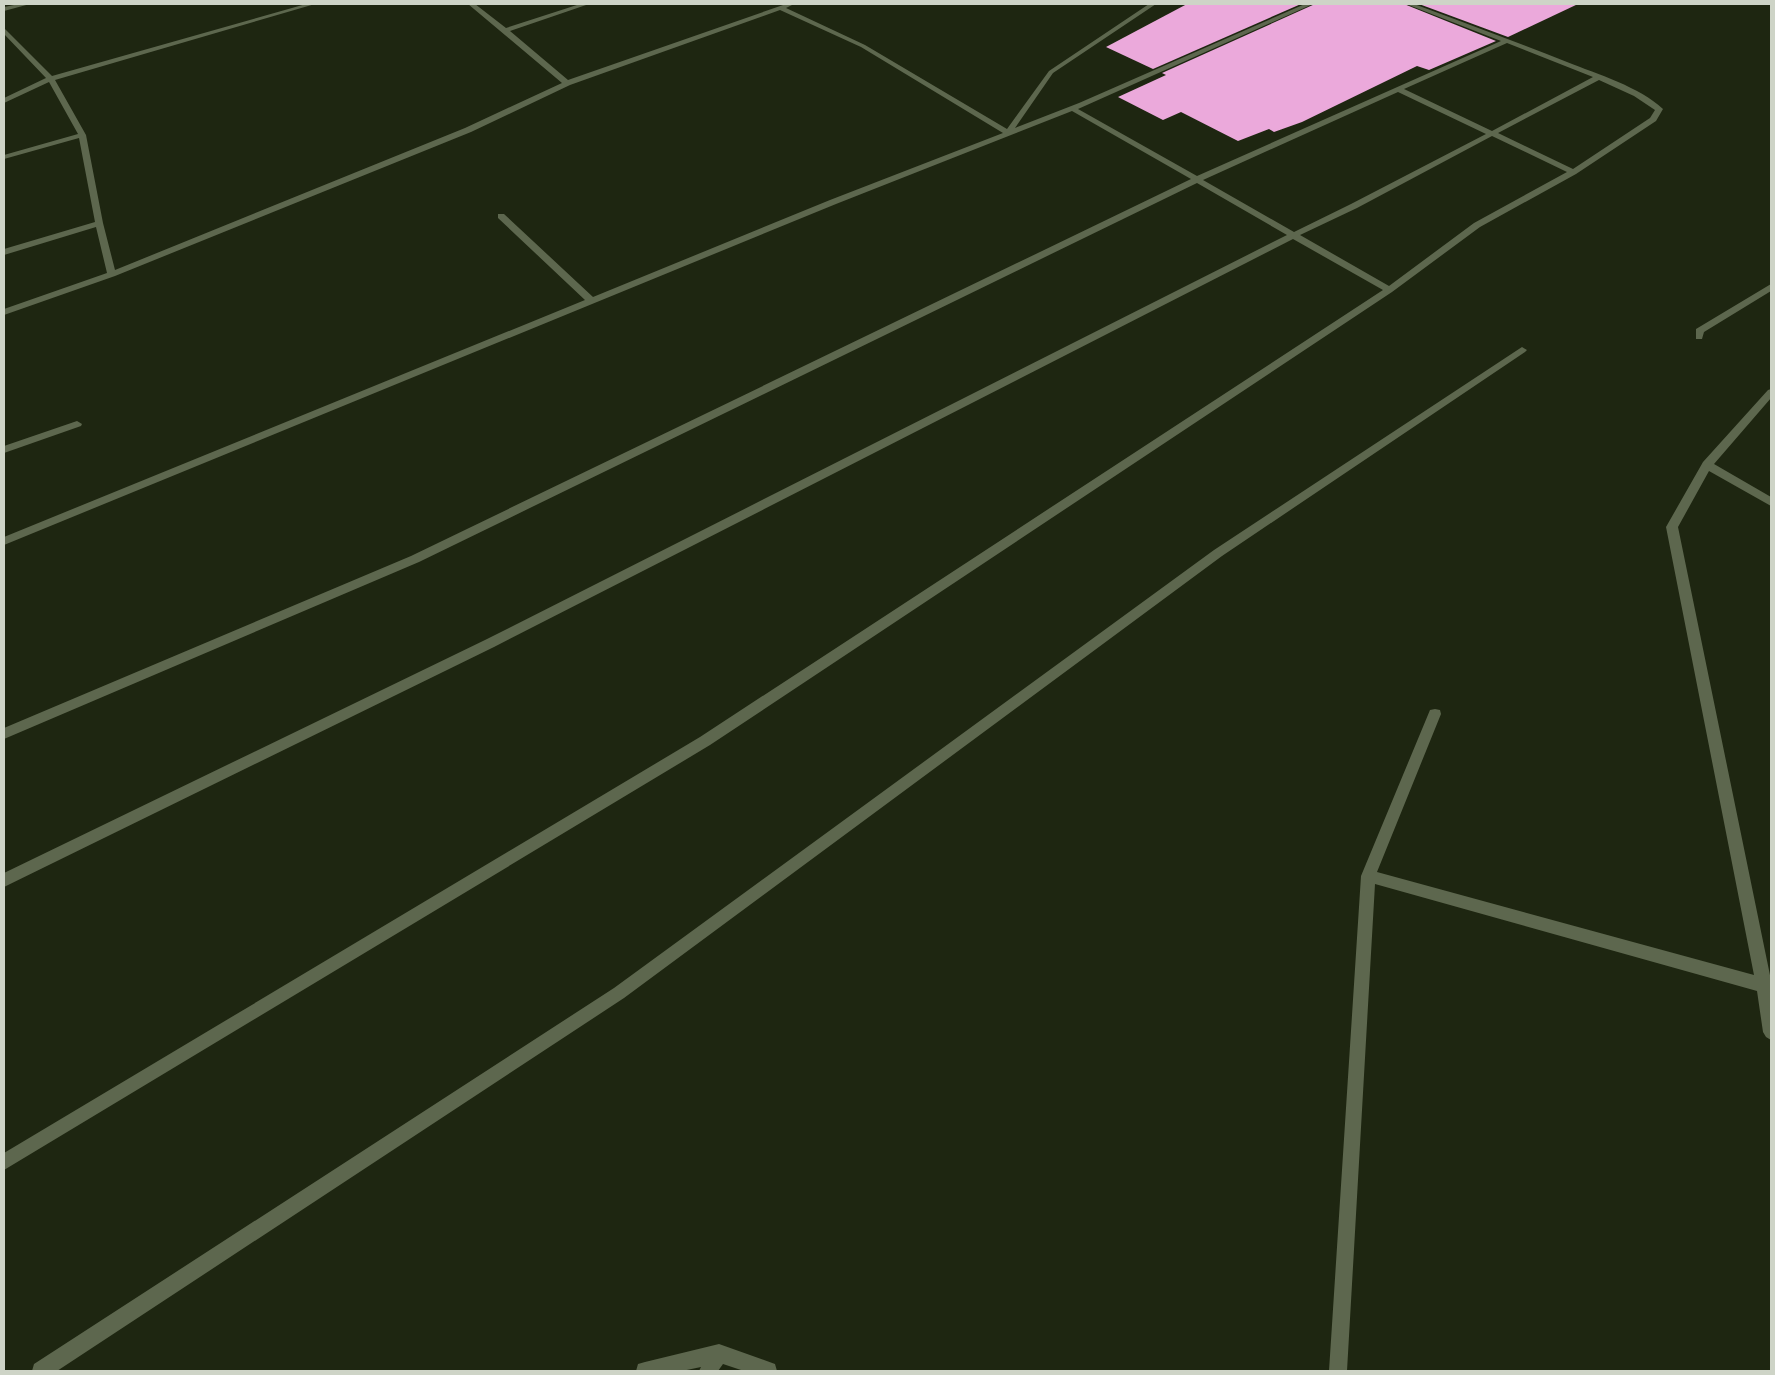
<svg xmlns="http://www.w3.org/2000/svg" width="1775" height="1375" viewBox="0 0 1775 1375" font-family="'IBM Plex Sans',sans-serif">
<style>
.building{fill:#eba9db}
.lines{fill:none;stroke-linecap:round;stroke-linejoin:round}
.minor{fill:#5d674e;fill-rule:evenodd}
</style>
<rect width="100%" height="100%" fill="#1e2611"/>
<g class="building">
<polygon points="1187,4 1301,4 1153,69 1106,47"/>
<polygon points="1315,4 1404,4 1496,41 1429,70 1417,66 1302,122 1274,132 1269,129 1238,141 1181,112 1163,120 1118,97 1166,75 1162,73"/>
<polygon points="1419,4 1578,4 1508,37"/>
</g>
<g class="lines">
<g class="minor">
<polygon points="19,4 30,4 4,11 4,7"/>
<path d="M306,4H315L55,80L86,135L103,223L115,270L465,128L562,83L468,4H475L506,28L580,4H589L510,31L568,80L786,4H794L786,8L865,45L1007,129L1049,71L1149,4H1156L1053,73L1015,128L1079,103L1305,4H1313L1078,109L1197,176L1501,41L1406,4H1414C1466,23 1516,42 1567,62C1597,74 1640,87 1663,109L1656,121L1576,174L1480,227L1392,292L710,745L4,1170V1153L700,737L1383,290L1293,239L494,647L4,887V873L485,640L1287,235L1197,183L419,562L4,739V728L411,556L1191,179L1072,111L836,204L4,545V537L585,300L498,218V214H504L593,297L830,200L1003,133L861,47L780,10L570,85L471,132L115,276L4,315V309L107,273L96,227L4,255V249L95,222L79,138L4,159V155L78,134L49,82L4,103V98L46,78L4,34V28L52,76ZM1507,43L1593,77L1492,131L1404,89ZM1599,80L1634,96L1655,110L1650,118L1573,169L1498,133ZM1398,92L1486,134L1351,204L1294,232L1203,180ZM1492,136L1567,172L1474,223L1389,286L1300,235L1357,208Z"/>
<polygon points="1771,284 1771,291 1704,332 1702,339 1696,339 1696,329"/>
<polygon points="1522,347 1527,350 1525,352 1222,556 624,998 57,1371 32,1371 34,1364 614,988 1214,550"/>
<polygon points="1771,389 1771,398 1714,464 1771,497 1771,506 1709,471 1678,527 1771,980 1771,1040 1766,1037 1763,1032 1757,991 1375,884 1347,1371 1329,1371 1361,876 1430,710 1435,709 1440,710 1441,714 1377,872 1754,975 1666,527 1703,462 1768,390"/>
<polygon points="77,421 82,424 81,426 4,453 4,446"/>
<polygon points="719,1344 775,1364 777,1371 744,1371 723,1364 718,1371 699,1371 701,1367 682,1371 636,1371 638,1364 645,1362"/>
</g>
</g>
<rect width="1775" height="1375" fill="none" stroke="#ced4c7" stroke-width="10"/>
</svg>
